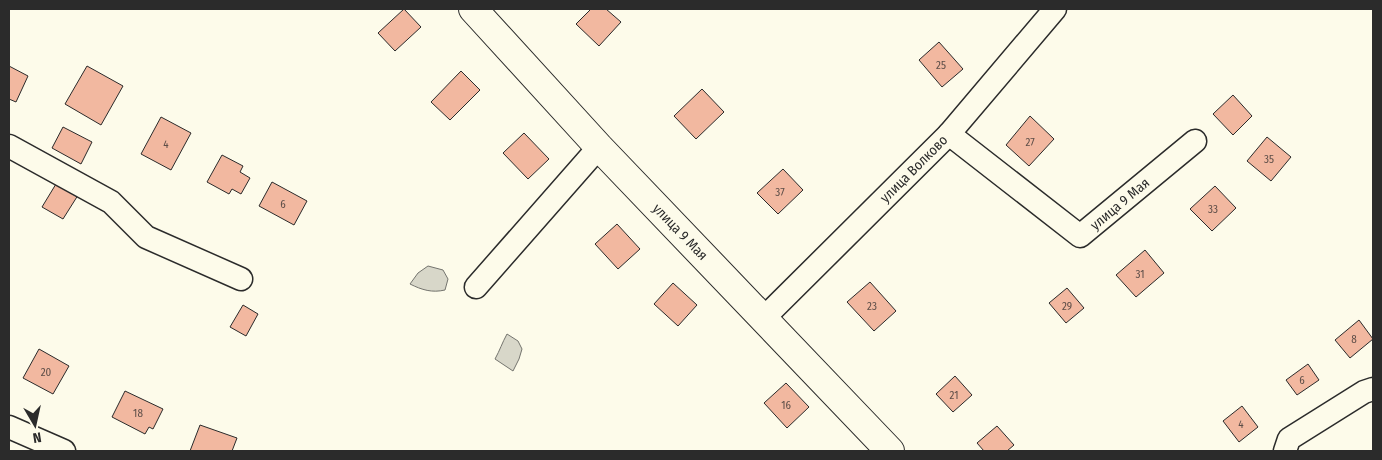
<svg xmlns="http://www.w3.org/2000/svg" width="1382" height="460" viewBox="0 0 1382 460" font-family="'Fira Sans Condensed',sans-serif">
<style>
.water{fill:#d8d7c9;stroke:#74746e}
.building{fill:#f2b8a0;stroke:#2b2b2b}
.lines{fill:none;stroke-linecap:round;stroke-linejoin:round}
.minor-casing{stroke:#2b2b2b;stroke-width:25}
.major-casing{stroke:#2b2b2b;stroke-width:30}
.minor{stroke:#fdfbea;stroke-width:22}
.major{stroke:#fdfbea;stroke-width:28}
.labels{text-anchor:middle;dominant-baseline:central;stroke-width:4;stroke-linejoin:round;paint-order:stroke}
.number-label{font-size:11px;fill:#5d4e48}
.street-label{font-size:14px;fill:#2b2b2b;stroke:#fdfbea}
</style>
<rect width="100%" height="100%" fill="#fdfbea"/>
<g class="water">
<path d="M428,266L443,270L448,279L445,290C432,293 422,290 410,284L418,273Z"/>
<path d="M507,334L518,341L522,349L519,359L513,371L495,359C500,350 502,343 507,334Z"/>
</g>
<g class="building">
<polygon points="404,9 421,27 395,51 378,33"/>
<polygon points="591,9 606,9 621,22 599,46 576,24"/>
<polygon points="939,42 963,69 942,87 919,60"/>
<polygon points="9,66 28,76 16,102 9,99"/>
<polygon points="87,66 123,86 101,125 65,104"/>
<polygon points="461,71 480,90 450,120 431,102"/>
<polygon points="702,89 724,112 696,139 674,116"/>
<polygon points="1233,95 1252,116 1233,135 1213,114"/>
<polygon points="1030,116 1054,139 1029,166 1006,145"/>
<polygon points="161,117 191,133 171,170 141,154"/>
<polygon points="63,127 92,142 81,164 52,148"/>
<polygon points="524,133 549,159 528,179 503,153"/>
<polygon points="1267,137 1291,157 1271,181 1247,161"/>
<polygon points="222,155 243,166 240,172 250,178 241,194 232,189 229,194 207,182"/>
<polygon points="783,169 803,190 778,214 757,193"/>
<polygon points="59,179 80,192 63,219 42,207"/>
<polygon points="272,182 307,201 294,225 259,206"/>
<polygon points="1215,186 1236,208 1212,231 1190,209"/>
<polygon points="617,224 640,249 618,269 595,244"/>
<polygon points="1145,250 1164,273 1136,297 1116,275"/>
<polygon points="870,282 896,311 874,331 847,302"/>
<polygon points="673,283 697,305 678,326 654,304"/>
<polygon points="1067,288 1084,308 1066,323 1049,303"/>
<polygon points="243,305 258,314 246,336 230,327"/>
<polygon points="1359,320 1373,339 1350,358 1335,340"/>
<polygon points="39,349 69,366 53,394 23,378"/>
<polygon points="1308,364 1319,380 1297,395 1286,380"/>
<polygon points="955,376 972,395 953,412 936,394"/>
<polygon points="786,383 809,407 787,428 764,403"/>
<polygon points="125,391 163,409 153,429 149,427 145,434 112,417"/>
<polygon points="1242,406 1258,427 1239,442 1223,421"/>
<polygon points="200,425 237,438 232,451 190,451"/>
<polygon points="997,426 1014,445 1007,451 984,451 977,443"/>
</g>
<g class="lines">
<defs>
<g id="minor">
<polyline points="949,134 1080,236 1195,141"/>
<polyline points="9,146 111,202 146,237 241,279"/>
<polyline points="476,287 599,147"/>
<polyline points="763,319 949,134 1055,9"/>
<polyline points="9,427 64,451"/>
<polyline points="1285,451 1289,439 1364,392 1373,389"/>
</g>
<polyline id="major" points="473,9 599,147 890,451"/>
</defs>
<use href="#minor" class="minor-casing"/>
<use href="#major" class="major-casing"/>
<use href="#minor" class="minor"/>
<use href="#major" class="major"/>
</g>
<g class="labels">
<g class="number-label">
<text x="941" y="65">25</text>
<text x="1030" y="142">27</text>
<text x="166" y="144">4</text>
<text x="1269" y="159">35</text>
<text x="780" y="192">37</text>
<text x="283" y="204">6</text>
<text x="1213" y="209">33</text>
<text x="1140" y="274">31</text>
<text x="872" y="306">23</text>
<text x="1067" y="306">29</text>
<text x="1354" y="339">8</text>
<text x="46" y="372">20</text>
<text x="1302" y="380">6</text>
<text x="954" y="395">21</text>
<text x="786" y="405">16</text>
<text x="138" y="413">18</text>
<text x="1241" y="424">4</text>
</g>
<g class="street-label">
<text transform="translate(914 169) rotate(-45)">улица Волково</text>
<text transform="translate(1120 204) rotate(-40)">улица 9 Мая</text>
<text transform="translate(680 232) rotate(46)">улица 9 Мая</text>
</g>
</g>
<rect width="1382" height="460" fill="none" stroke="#2b2b2b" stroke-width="20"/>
<g transform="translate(35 425) rotate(171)" stroke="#fdfbea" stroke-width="4" paint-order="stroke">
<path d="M0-4L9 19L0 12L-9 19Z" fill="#2b2b2b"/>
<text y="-8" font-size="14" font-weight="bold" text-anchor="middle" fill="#2b2b2b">N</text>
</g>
</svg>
